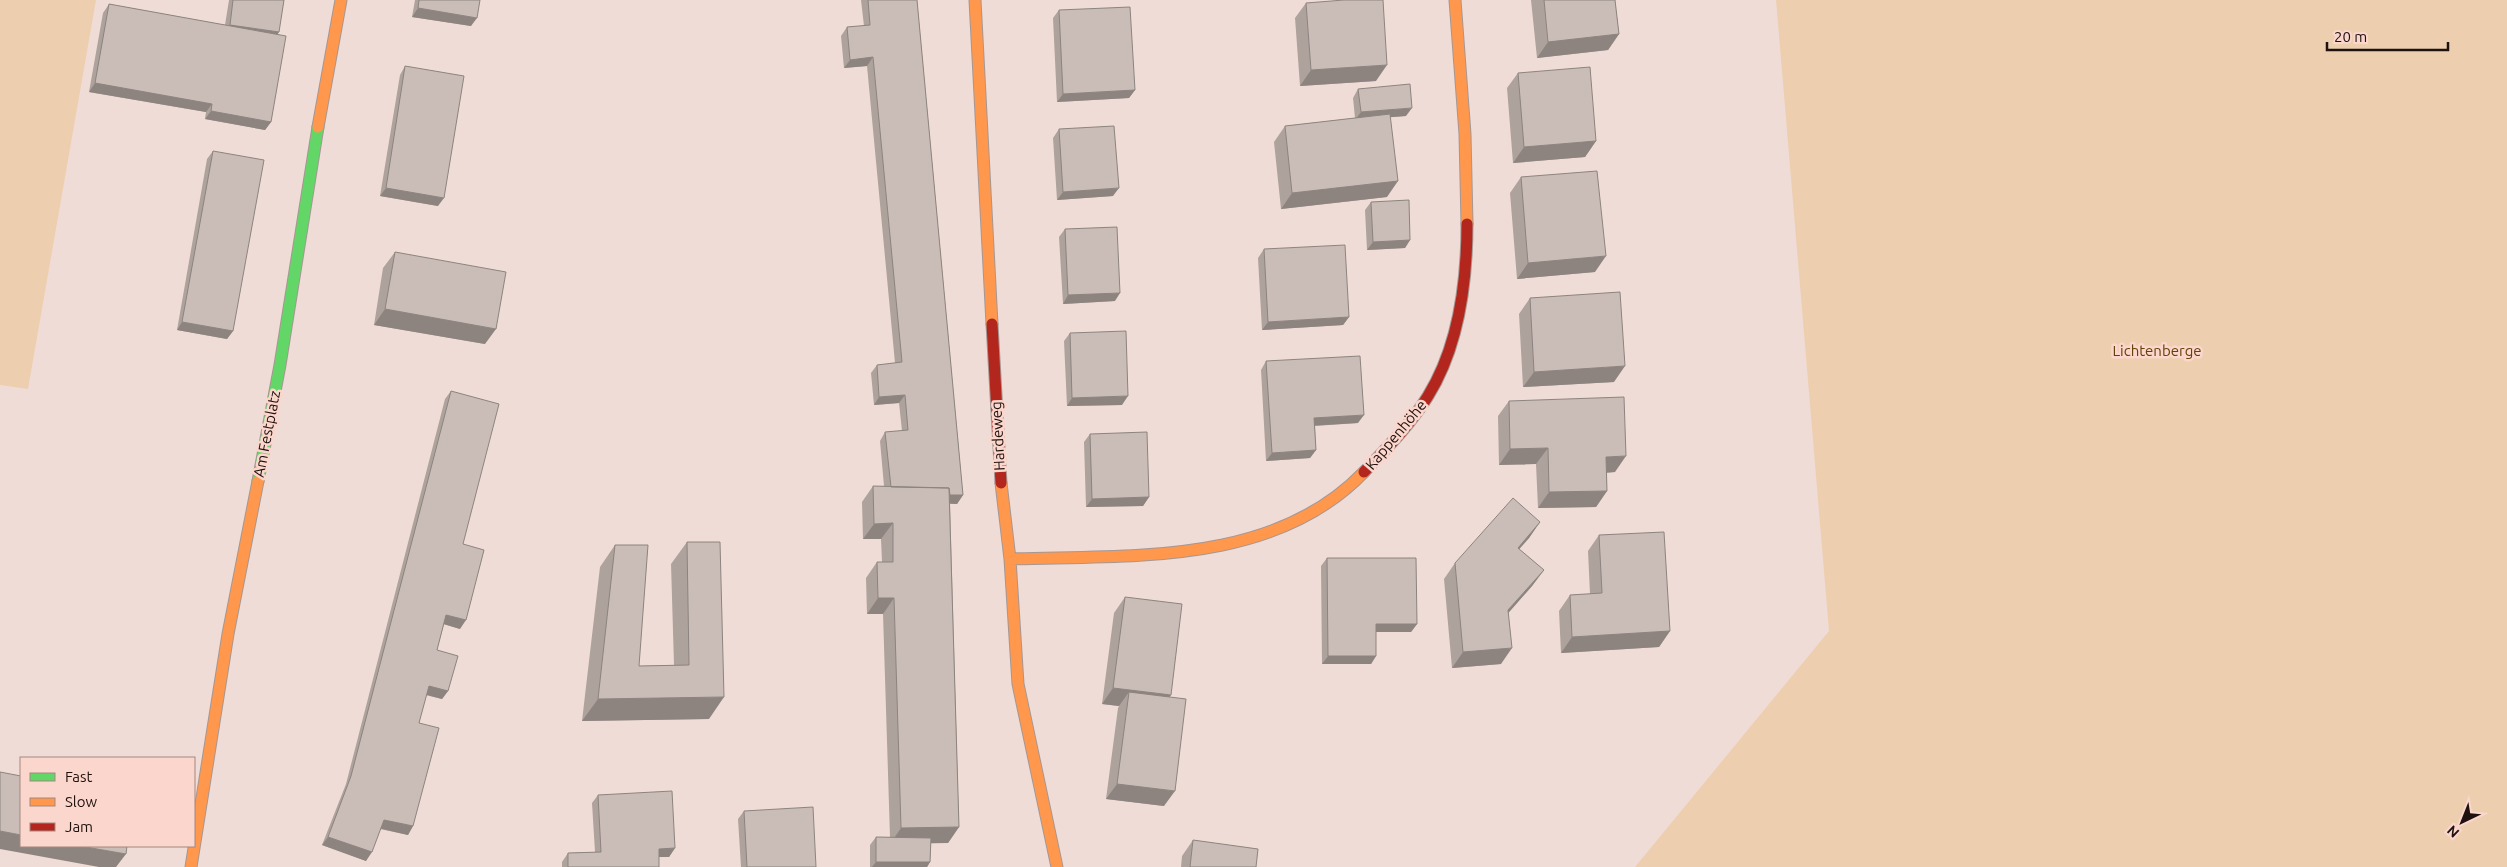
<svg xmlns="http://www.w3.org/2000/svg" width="2507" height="867" font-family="Ubuntu,sans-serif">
	<rect width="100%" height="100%" fill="#f0dcd6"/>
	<path fill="#edcfb0" d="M 0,0 L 96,0 L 28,389 L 0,385 Z
		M 1776,0 L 2507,0 L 2507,867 L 1635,867 L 1829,631 Z"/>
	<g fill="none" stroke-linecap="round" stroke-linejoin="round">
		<g stroke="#a69793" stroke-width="13">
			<path id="fast" d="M 258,481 L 280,365 L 318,127"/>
		</g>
		<g stroke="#a69793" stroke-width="13">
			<path id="slow" d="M 975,0 L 992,324
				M 1455,0 L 1465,134 L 1467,224
				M 318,127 L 341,0
				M 1001,483 L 1010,559 L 1018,684 L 1057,867
				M 1010,559 C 1130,555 1274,566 1364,472
				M 191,867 L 228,634 L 258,481"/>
		</g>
		<g stroke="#a69793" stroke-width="13">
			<path id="jam" d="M 992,324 L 1001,483
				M 1364,472 C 1387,448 1411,424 1428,396 C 1459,346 1467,282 1467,224"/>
		</g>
		<use href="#fast" stroke="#63d668" stroke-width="11"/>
		<use href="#slow" stroke="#ff974d" stroke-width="11"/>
		<use href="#jam" stroke="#b3261e" stroke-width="11"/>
	</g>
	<path fill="#aea29d" d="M 229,0 L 284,0 L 278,34 L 271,122 L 265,130 L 205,119 L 206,112 L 89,92 L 103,13 L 109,4 L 225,25 Z
		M 415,0 L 480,0 L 471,26 L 412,17 Z
		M 861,0 L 917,0 L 963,495 L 957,504 L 950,503 L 959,827 L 948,843 L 931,843 L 930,862 L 927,867 L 870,867 L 870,845 L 876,837 L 890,837 L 883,614 L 867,614 L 866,578 L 877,562 L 882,562 L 881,539 L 863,539 L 862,502 L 873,486 L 884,486 L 880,441 L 885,432 L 902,431 L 899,403 L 874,405 L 871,373 L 877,365 L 895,363 L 867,66 L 844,68 L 841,36 L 847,27 L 864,26 Z
		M 1531,0 L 1615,0 L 1619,34 L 1608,50 L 1537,58 Z
		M 1306,3 L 1376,81 L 1300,86 L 1295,18 Z
		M 1059,10 L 1135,90 L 1129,98 L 1057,102 L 1053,18 Z
		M 405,66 L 438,206 L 380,196 L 400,75 Z
		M 1518,73 L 1596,141 L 1585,157 L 1513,163 L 1507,88 Z
		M 1358,89 L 1406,116 L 1390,117 L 1387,197 L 1281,209 L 1274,142 L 1285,126 L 1355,118 L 1353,98 Z
		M 1059,129 L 1113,196 L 1057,200 L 1053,138 Z
		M 213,151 L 233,331 L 227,339 L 177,330 L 207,159 Z
		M 1521,177 L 1595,272 L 1517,279 L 1510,193 Z
		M 1371,202 L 1410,240 L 1405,248 L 1367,250 L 1365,210 Z
		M 1065,229 L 1115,301 L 1063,304 L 1059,237 Z
		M 1264,249 L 1349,317 L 1343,325 L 1262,330 L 1258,258 Z
		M 395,252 L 485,344 L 374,325 L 383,268 Z
		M 1530,298 L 1614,382 L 1523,387 L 1519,314 Z
		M 1070,333 L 1122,405 L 1067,406 L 1064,341 Z
		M 1266,361 L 1358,423 L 1315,426 L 1316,450 L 1310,458 L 1266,461 L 1261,370 Z
		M 451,391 L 463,544 L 460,629 L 444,624 L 437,650 L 448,691 L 442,699 L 426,695 L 419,723 L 413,826 L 408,835 L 380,829 L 366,861 L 322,845 L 346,784 L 445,399 Z
		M 1509,401 L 1615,472 L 1607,473 L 1607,491 L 1596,507 L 1538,508 L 1536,464 L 1499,465 L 1498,416 Z
		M 1090,434 L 1149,497 L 1143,506 L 1086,507 L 1084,442 Z
		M 1540,522 L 1529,538 L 1519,549 L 1544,570 L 1532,586 L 1508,613 L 1501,664 L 1452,668 L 1444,579 L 1455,563 Z
		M 1599,535 L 1670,631 L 1659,647 L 1561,653 L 1559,611 L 1570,595 L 1590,594 L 1588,551 Z
		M 687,542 L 709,719 L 582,721 L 600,567 L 615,545 L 639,666 L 674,665 L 671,564 Z
		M 1327,558 L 1417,624 L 1411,632 L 1376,632 L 1376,656 L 1371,664 L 1322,664 L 1321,566 Z
		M 1125,597 L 1169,697 L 1164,806 L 1106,799 L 1118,708 L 1119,706 L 1102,704 L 1114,613 Z
		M 598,795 L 675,848 L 669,857 L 659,857 L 659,867 L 562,867 L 562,862 L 568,853 L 595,852 L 592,803 Z
		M 744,811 L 816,867 L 741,867 L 738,819 Z
		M 1193,840 L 1256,867 L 1181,867 L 1182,856 Z"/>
	<path fill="#8d847f" d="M 418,8 L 477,18 L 471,26 L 412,17 Z
		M 230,25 L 279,32 L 273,40 L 224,33 Z
		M 1619,34 L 1608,50 L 1537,58 L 1548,42 Z
		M 873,57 L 867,66 L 844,68 L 850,60 Z
		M 1387,65 L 1376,81 L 1300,86 L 1311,70 Z
		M 95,83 L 212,104 L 206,112 L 89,92 Z
		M 1135,90 L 1129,98 L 1057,102 L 1063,94 Z
		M 1412,108 L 1406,116 L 1355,120 L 1361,112 Z
		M 211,111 L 271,122 L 265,130 L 205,119 Z
		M 1596,141 L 1585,157 L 1513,163 L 1524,147 Z
		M 1398,181 L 1387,197 L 1281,209 L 1292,193 Z
		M 386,188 L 444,198 L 438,206 L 380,196 Z
		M 1119,188 L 1113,196 L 1057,200 L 1063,192 Z
		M 1410,240 L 1405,248 L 1367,250 L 1373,242 Z
		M 1606,256 L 1595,272 L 1517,279 L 1528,263 Z
		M 1120,293 L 1115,301 L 1063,304 L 1068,295 Z
		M 385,309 L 496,329 L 485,344 L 374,325 Z
		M 1349,317 L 1343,325 L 1262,330 L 1268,322 Z
		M 182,322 L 233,331 L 227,339 L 177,330 Z
		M 1625,366 L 1614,382 L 1523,387 L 1534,372 Z
		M 905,395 L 899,403 L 874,405 L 879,397 Z
		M 1128,396 L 1122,405 L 1067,406 L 1072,398 Z
		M 1364,415 L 1358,423 L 1308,426 L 1314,418 Z
		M 1548,448 L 1536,464 L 1499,465 L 1510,449 Z
		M 1316,450 L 1310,458 L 1266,461 L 1272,453 Z
		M 1626,456 L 1615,472 L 1595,473 L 1606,457 Z
		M 1607,491 L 1596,507 L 1538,508 L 1549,492 Z
		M 892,494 L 963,495 L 957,504 L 886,502 Z
		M 1149,497 L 1143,506 L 1086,507 L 1092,499 Z
		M 1540,522 L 1529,538 L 1506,564 L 1518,548 Z
		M 893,523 L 881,539 L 863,539 L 874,524 Z
		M 1544,570 L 1532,586 L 1497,626 L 1508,610 Z
		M 878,598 L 894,598 L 883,614 L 867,614 Z
		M 446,615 L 466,620 L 460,629 L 440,623 Z
		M 1376,624 L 1417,624 L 1411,632 L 1371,632 Z
		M 1670,631 L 1659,647 L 1561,653 L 1572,637 Z
		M 1512,648 L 1501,664 L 1452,668 L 1463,652 Z
		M 1328,656 L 1376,656 L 1371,664 L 1322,664 Z
		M 429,686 L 448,691 L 442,699 L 423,694 Z
		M 1113,688 L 1171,695 L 1160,711 L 1129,692 L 1119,706 L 1102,704 Z
		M 724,697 L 709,719 L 582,721 L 598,699 Z
		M 1117,784 L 1175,791 L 1164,806 L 1106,799 Z
		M 384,820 L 413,826 L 408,835 L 378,828 Z
		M 959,827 L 948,843 L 890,844 L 901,828 Z
		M 0,831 L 21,835 L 21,846 L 80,846 L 126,854 L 116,867 L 99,867 L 0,849 Z
		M 328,837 L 372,852 L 366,861 L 322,845 Z
		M 675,848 L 669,857 L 653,857 L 659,849 Z
		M 876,862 L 930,862 L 927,867 L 872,867 Z"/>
	<path fill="#cabcb6" stroke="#8d847f" d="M 233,0 L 284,0 L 279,32 L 230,25 Z
		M 419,0 L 480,0 L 477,18 L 418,8 Z
		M 868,0 L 917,0 L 963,495 L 950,495 L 949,488 L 891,487 L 885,432 L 908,430 L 905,395 L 879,397 L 877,365 L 902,362 L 873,57 L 850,60 L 847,27 L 870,25 Z
		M 1344,0 L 1383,0 L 1387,65 L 1311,70 L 1306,3 Z
		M 1544,0 L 1615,0 L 1619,34 L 1548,42 Z
		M 109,4 L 286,36 L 271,122 L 211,111 L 212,104 L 95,83 Z
		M 1130,7 L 1135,90 L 1063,94 L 1059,10 Z
		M 405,66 L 464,76 L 444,198 L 386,188 Z
		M 1590,67 L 1596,141 L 1524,147 L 1518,73 Z
		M 1410,84 L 1412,108 L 1361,112 L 1358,89 Z
		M 1390,114 L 1398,181 L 1292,193 L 1285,126 Z
		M 1114,126 L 1119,188 L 1063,192 L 1059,129 Z
		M 213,151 L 264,160 L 233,331 L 182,322 Z
		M 1597,171 L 1606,256 L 1528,263 L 1521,177 Z
		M 1409,200 L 1410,240 L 1373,242 L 1371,202 Z
		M 1117,227 L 1120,293 L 1068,295 L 1065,229 Z
		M 1345,245 L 1349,317 L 1268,322 L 1264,249 Z
		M 395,252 L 506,272 L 496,329 L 385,309 Z
		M 1620,292 L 1625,366 L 1534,372 L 1530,298 Z
		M 1126,331 L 1128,396 L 1072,398 L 1070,333 Z
		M 1360,356 L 1364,415 L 1314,418 L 1316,450 L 1272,453 L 1266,361 Z
		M 451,391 L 499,404 L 463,544 L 484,550 L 466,620 L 446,615 L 437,650 L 458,656 L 448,691 L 429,686 L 419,723 L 439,728 L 413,826 L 384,820 L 372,852 L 328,837 L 351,776 Z
		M 1624,397 L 1626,456 L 1606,457 L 1607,491 L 1549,492 L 1548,448 L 1510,449 L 1509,401 Z
		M 1147,432 L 1149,497 L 1092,499 L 1090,434 Z
		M 873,486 L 949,488 L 959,827 L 901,828 L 894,598 L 878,598 L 877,562 L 893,562 L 893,523 L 874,524 Z
		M 1513,498 L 1540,522 L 1518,548 L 1544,570 L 1508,610 L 1512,648 L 1463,652 L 1455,563 Z
		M 1664,532 L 1670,631 L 1572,637 L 1570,595 L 1602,593 L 1599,535 Z
		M 687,542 L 720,542 L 724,697 L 598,699 L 615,545 L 648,545 L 639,666 L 689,665 Z
		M 1327,558 L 1416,558 L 1417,624 L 1376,624 L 1376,656 L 1328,656 Z
		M 1125,597 L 1182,604 L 1171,695 L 1113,688 Z
		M 1129,692 L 1186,699 L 1175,791 L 1117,784 Z
		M 0,772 L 21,776 L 21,835 L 0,831 Z
		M 672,791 L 675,848 L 659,849 L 659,867 L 568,867 L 568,853 L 601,852 L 598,795 Z
		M 813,807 L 816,867 L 747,867 L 744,811 Z
		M 876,837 L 931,838 L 930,862 L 876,862 Z
		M 1193,840 L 1258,849 L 1256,867 L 1190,867 Z
		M 80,846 L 127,846 L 126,854 Z"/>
	<g text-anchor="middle" stroke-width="5" stroke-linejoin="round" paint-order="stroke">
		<g font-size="15" fill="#634107" stroke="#fbd6cc">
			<text x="2157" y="356">Lichtenberge</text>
		</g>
		<g font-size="15" fill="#1e110e" stroke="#fbd6cc">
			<text transform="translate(267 434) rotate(-79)" y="5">Am Festplatz</text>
			<text transform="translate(1396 435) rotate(-50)" y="5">Kappenhöhe</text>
			<text transform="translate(998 436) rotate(-93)" y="5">Hardeweg</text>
		</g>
	</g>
	<rect x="20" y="757" width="175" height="90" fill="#fbd6cc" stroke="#a38780"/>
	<rect x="30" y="773" width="25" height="8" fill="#63d668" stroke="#a38780"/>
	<text x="65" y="782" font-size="15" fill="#1e110e">Fast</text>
	<rect x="30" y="798" width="25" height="8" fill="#ff974d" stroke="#a38780"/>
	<text x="65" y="807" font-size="15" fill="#1e110e">Slow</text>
	<rect x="30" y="823" width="25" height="8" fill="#b3261e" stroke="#a38780"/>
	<text x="65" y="832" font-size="15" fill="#1e110e">Jam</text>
	<g transform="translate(2462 822) rotate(223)" stroke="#fbd6cc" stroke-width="4" paint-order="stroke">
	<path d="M0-4L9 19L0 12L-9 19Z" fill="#1e110e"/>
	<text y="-8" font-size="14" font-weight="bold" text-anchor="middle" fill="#1e110e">N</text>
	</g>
	<path d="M2327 42v8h121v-8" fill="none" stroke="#1e110e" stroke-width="2.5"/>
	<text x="2334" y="42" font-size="15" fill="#1e110e" stroke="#fbd6cc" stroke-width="4" paint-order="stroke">20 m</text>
</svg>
